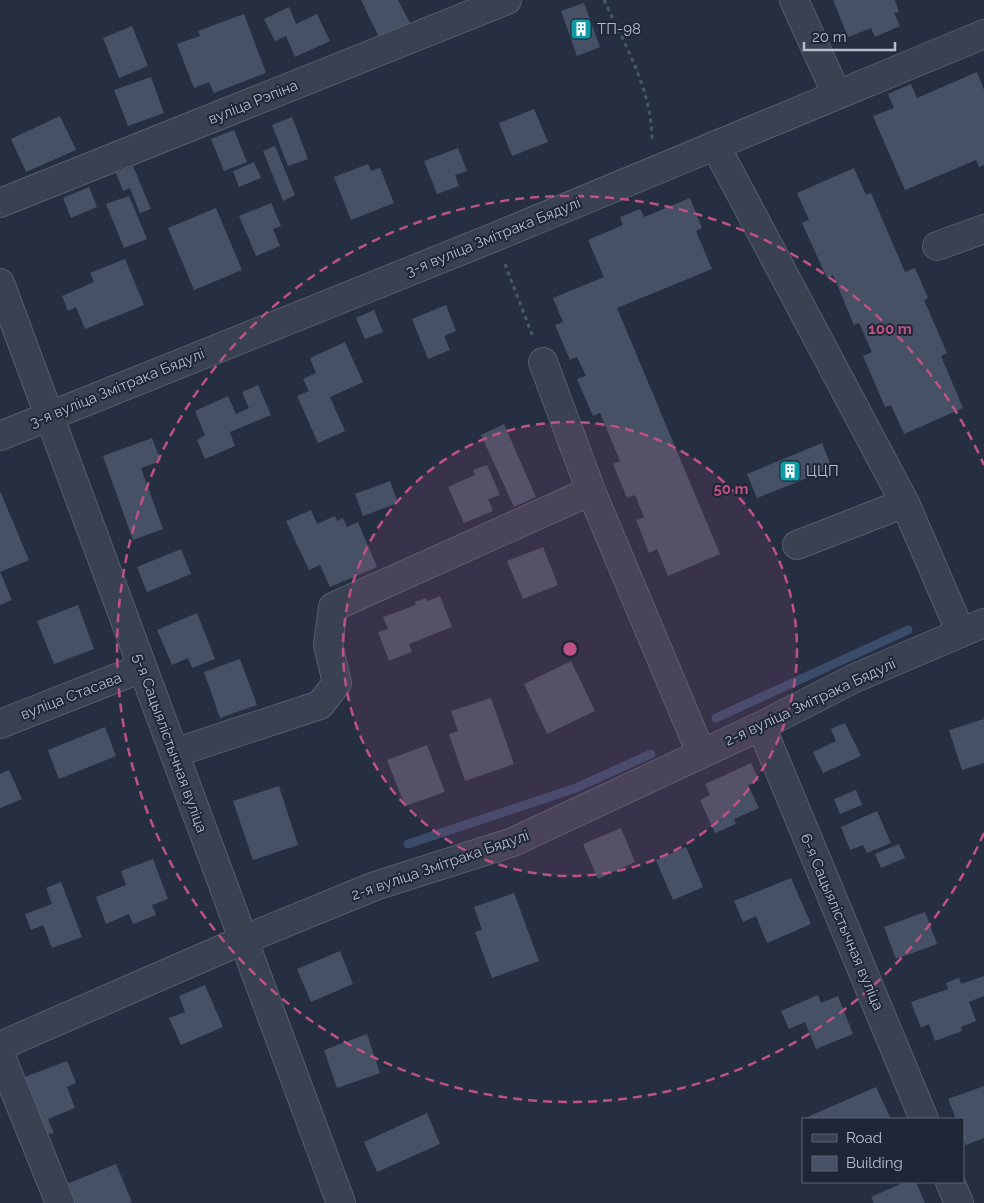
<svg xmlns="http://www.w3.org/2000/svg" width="984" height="1203" font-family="Raleway,sans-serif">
	<rect width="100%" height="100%" fill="#262f42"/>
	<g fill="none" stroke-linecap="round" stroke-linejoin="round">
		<path stroke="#3b4b6a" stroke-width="9" d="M 716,718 L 908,630
			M 408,844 L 576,788 L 651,754"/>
	</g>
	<path fill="#475166" d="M 361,0 L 398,0 L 411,25 L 380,39 Z
		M 833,0 L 895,0 L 899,12 L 894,13 L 900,26 L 875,37 L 871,28 L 848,37 Z
		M 584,3 L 600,47 L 577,56 L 561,11 Z
		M 289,7 L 296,24 L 317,14 L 330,41 L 295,57 L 286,36 L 275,41 L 264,19 Z
		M 244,14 L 266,73 L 214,93 L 209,82 L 194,88 L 177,44 L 200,36 L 198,31 Z
		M 132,26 L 148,66 L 119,78 L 103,38 Z
		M 977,72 L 984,90 L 984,165 L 979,167 L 976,160 L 905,190 L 873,116 L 894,108 L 888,94 L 911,84 L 917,98 Z
		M 151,77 L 164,113 L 128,126 L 114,90 Z
		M 534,109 L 548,142 L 512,156 L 499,123 Z
		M 60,116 L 76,150 L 26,172 L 11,139 Z
		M 292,117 L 308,159 L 288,166 L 272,125 Z
		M 234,130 L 247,162 L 224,171 L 211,139 Z
		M 275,146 L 295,195 L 283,201 L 263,151 Z
		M 458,148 L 467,171 L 455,175 L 459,186 L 437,194 L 424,161 Z
		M 254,162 L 261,178 L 239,187 L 233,171 Z
		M 368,164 L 371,171 L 380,168 L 394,203 L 351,220 L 334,177 Z
		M 133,166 L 151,209 L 140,213 L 130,188 L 123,191 L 116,173 Z
		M 854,168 L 866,195 L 871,193 L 905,272 L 915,268 L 928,298 L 924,300 L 947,353 L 941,356 L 963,408 L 904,434 L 891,405 L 885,407 L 863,356 L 872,352 L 859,323 L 854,325 L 833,275 L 827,278 L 802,223 L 809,220 L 797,193 Z
		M 89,187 L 97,207 L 71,218 L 63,198 Z
		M 129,196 L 147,239 L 124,248 L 106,204 Z
		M 690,198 L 702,228 L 696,231 L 712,269 L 617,308 L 720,554 L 668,576 L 657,549 L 649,553 L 636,520 L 644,517 L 635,495 L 627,498 L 613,464 L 620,461 L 600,413 L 593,416 L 577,379 L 586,376 L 577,357 L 570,360 L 555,325 L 563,322 L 553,298 L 604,277 L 588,240 L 623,225 L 620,217 L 640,209 L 644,217 Z
		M 271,203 L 281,226 L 273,229 L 280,246 L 256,256 L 239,216 Z
		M 216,208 L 242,270 L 194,290 L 168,228 Z
		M 125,259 L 144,305 L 85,329 L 76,307 L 68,311 L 62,296 L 94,282 L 90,273 Z
		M 446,305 L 456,331 L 444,336 L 450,350 L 428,359 L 412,319 Z
		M 374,310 L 383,332 L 365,339 L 356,318 Z
		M 345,342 L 363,382 L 330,397 L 345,431 L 318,443 L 297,396 L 309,391 L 303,379 L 316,373 L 310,358 Z
		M 258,385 L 271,415 L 230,432 L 235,446 L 205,459 L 197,440 L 205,435 L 195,411 L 228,396 L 236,414 L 249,408 L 242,392 Z
		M 504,424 L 536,497 L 514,507 L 481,435 Z
		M 152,438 L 161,461 L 141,468 L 163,529 L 133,540 L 103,456 Z
		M 822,443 L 832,468 L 757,498 L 747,474 Z
		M 487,465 L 500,495 L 488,499 L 493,511 L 464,523 L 448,487 L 475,475 L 473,470 Z
		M 390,481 L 398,503 L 363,516 L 355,494 Z
		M 0,491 L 29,560 L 0,572 L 12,600 L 0,605 Z
		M 311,510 L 317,524 L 335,516 L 337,521 L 343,518 L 347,527 L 358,522 L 377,567 L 330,587 L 320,565 L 309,570 L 286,521 Z
		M 543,547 L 558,585 L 523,599 L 507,561 Z
		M 181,549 L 191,574 L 147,592 L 137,567 Z
		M 440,596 L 452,627 L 409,644 L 412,652 L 389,661 L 378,632 L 388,629 L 383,617 L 416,605 L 415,602 L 426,598 L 428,601 Z
		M 78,605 L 94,649 L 54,664 L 37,621 Z
		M 197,613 L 215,659 L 192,668 L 188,658 L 172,665 L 157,630 Z
		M 240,659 L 257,705 L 220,718 L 204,672 Z
		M 571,661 L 595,711 L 547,734 L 524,684 Z
		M 491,698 L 514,764 L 465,781 L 449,734 L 458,731 L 451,711 Z
		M 984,719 L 984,763 L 962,770 L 949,730 Z
		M 845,723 L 861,756 L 823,773 L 813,752 L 836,741 L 831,729 Z
		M 105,727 L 116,756 L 59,779 L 48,750 Z
		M 427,745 L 445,792 L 405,806 L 387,760 Z
		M 751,763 L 759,780 L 748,785 L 759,808 L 734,819 L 736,824 L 715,833 L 700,800 L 710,795 L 705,784 Z
		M 9,770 L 22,799 L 0,808 L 0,774 Z
		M 279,786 L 298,845 L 253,860 L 233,801 Z
		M 856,790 L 862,805 L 840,814 L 834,799 Z
		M 877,811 L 891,843 L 867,853 L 863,845 L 850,850 L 841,827 Z
		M 621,828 L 635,862 L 598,879 L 583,844 Z
		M 899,844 L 905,858 L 881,868 L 875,854 Z
		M 686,847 L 703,887 L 673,900 L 656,860 Z
		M 153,859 L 168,899 L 152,905 L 156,915 L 133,924 L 129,914 L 106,924 L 96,897 L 126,885 L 121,871 Z
		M 791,878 L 811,924 L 767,943 L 756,916 L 743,922 L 734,901 Z
		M 61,882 L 82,937 L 52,948 L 43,925 L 31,930 L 25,914 L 52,904 L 46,888 Z
		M 514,893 L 539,961 L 492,978 L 475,932 L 482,930 L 474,907 Z
		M 925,912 L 937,944 L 896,959 L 884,927 Z
		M 340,951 L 353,984 L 311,1002 L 297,969 Z
		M 984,976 L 984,996 L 969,1002 L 976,1021 L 961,1027 L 962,1031 L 935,1041 L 929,1024 L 921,1028 L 911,1002 L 948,989 L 946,983 L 959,978 L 961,984 Z
		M 205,985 L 223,1027 L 181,1045 L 169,1018 L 185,1012 L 179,996 Z
		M 818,995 L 821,1003 L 838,996 L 853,1034 L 816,1049 L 805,1022 L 789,1029 L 781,1011 Z
		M 367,1034 L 380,1073 L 337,1088 L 324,1050 Z
		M 67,1061 L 76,1083 L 67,1087 L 75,1108 L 48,1119 L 54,1133 L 46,1135 L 22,1078 Z
		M 984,1086 L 984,1138 L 966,1145 L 963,1137 L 963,1119 L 956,1119 L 948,1099 Z
		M 876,1087 L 891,1119 L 803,1119 Z
		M 427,1113 L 440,1144 L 377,1172 L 364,1142 Z
		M 116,1164 L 132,1202 L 129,1203 L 69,1203 L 62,1186 Z
		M 905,1182 L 916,1182 L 925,1203 L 874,1203 L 871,1197 Z"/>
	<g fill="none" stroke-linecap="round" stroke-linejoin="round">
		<g stroke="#555d6c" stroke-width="30">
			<path id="minor" d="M 794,0 L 837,95
				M 715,145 L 905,503 L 961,633
				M 0,203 L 507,0
				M 937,246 L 984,229
				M 0,283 L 341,1203
				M 543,362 L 591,491 L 701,753
				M 0,436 L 495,237 L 984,34
				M 797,545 L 905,503
				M 0,724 L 142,668
				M 761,726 L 924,1119
				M 174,753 L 320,705 L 337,683 L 328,645 L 333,607 L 591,491
				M 0,1046 L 243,940 L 375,886 L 513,842 L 761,726 L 855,678 L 984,623
				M 0,1054 L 60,1203
				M 950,1182 L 959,1203"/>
		</g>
		<path stroke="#465a5f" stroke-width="3" stroke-dasharray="4 4" stroke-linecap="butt" d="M 604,0 C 625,45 652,90 652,140
			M 505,264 L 533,337"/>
		<use href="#minor" stroke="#3a4251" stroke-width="28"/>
	</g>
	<circle cx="570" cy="649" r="227" fill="#be5282" fill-opacity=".12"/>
	<g fill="none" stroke="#be5282" stroke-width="2.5" stroke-dasharray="9 6">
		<circle cx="570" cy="649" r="227"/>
		<path d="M984 833A453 453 0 1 1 984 465"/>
	</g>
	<defs>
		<g id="building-square" transform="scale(1.125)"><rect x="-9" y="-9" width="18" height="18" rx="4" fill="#0f9aa8" stroke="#1f2737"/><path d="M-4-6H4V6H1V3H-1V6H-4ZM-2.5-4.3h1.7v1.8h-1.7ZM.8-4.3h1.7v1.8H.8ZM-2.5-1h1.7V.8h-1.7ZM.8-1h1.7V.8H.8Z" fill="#fff"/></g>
	</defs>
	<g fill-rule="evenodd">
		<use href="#building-square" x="581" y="29"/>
		<use href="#building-square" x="790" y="471"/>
	</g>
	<g text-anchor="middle" stroke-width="4" stroke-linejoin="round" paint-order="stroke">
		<g font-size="15" fill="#b7bdcb" stroke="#1f2737" text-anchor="start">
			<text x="597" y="34">ТП-98</text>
			<text x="806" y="476">ЦЦП</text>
		</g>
		<g font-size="15" fill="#b7bdcb" stroke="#1f2737">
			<text transform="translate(253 102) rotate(-22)" y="5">вуліца Рэпіна</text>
			<text transform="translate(493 237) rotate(-22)" y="5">3-я вуліца Змітрака Бядулі</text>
			<text transform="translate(117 388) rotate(-22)" y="5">3-я вуліца Змітрака Бядулі</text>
			<text transform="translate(71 696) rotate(-21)" y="5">вуліца Стасава</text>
			<text transform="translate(810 702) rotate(-25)" y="5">2-я вуліца Змітрака Бядулі</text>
			<text transform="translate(170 743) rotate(70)" y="5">5-я Сацыялістычная вуліца</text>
			<text transform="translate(440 865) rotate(-19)" y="5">2-я вуліца Змітрака Бядулі</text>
			<text transform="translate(842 922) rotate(67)" y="5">6-я Сацыялістычная вуліца</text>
		</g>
	</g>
	<circle cx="570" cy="649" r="8" fill="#be5282" stroke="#1f2737" stroke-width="2.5"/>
	<g font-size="15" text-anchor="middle" font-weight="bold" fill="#be5282" stroke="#1f2737" stroke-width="4" stroke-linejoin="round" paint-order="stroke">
		<text x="890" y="334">100 m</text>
		<text x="731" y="494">50 m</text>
	</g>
	<rect x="802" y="1118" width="162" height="65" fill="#1f2737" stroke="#5c6372"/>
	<rect x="812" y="1134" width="25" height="8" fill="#3a4251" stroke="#5c6372"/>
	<text x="846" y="1143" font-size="15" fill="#b7bdcb">Road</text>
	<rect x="812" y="1156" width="25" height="15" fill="#475166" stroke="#5c6372"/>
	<text x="846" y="1168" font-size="15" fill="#b7bdcb">Building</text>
	<path d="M804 42v8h91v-8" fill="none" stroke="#b7bdcb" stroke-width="2.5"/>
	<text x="812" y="42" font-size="15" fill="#b7bdcb" stroke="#1f2737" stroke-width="4" paint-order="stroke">20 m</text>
</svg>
